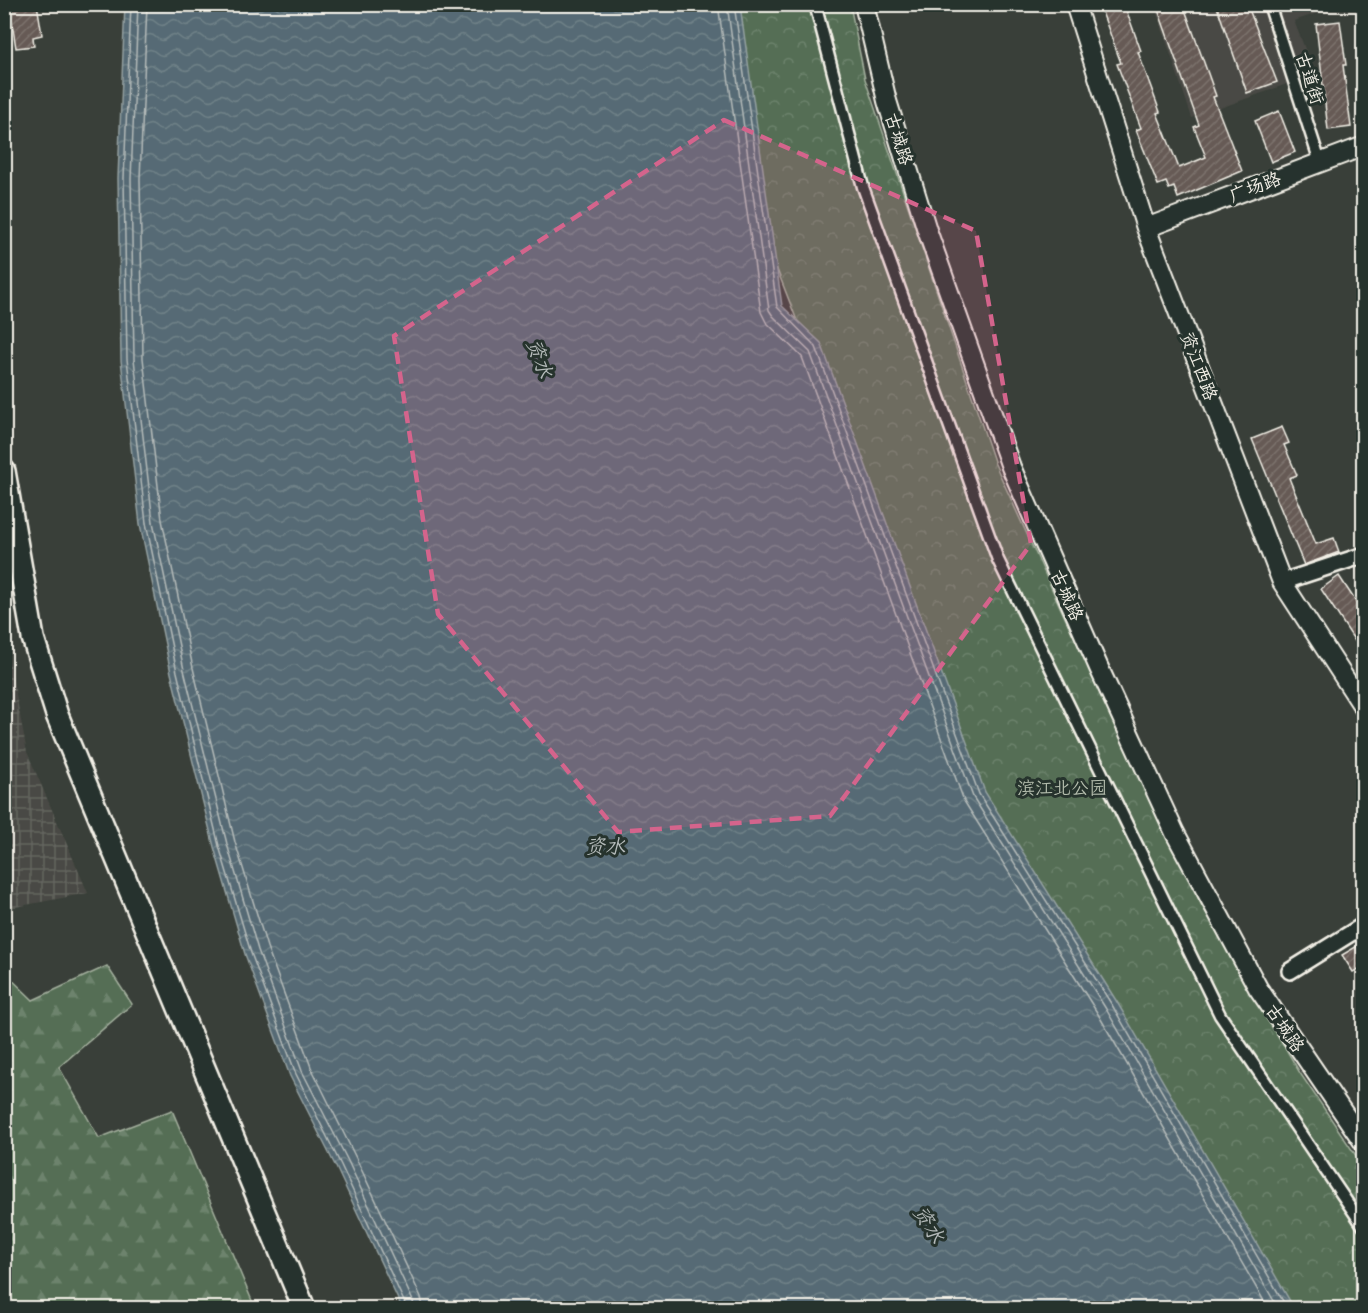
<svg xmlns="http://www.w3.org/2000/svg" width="1368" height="1313" font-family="Delius,'LXGW WenKai TC',sans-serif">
	<defs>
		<pattern id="industrial-grid" width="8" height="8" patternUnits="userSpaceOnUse" patternTransform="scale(1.5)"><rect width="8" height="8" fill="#494a44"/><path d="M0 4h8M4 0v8" fill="none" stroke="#64655f"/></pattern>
		<pattern id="forest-firs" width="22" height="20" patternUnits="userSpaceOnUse" patternTransform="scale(1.5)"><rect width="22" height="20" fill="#546e54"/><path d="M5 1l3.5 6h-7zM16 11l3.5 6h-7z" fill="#6d836d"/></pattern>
		<pattern id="park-crowns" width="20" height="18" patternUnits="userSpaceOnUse" patternTransform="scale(1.5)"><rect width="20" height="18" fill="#546e54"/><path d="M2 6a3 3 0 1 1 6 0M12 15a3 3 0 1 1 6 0" fill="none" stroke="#6d836d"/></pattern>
		<pattern id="water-waves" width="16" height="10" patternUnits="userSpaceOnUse" patternTransform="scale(1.5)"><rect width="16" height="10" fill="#566b74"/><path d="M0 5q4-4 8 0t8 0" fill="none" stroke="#6f8188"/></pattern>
		<pattern id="building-hatch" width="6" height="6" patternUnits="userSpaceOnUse" patternTransform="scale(1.5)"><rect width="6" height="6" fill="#665a55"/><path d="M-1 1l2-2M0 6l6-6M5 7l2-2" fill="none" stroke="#7c726d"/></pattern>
	</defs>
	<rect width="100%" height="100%" fill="#393f39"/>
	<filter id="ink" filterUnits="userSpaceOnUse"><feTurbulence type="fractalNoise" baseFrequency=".0167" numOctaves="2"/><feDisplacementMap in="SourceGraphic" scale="12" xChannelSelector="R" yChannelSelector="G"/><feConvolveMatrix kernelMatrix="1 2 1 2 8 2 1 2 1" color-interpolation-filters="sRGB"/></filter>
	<g filter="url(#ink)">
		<path fill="#494a44" d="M 1154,5 L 1363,4 L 1364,5 L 1332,8 L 1294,21 L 1315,74 L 1192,118 Z"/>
		<path fill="url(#industrial-grid)" d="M 5,638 L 27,752 L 88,893 L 5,909 Z"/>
		<path fill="url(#forest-firs)" stroke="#a4b09e" stroke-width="1.5" d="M 107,966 L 132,1004 L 59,1067 L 99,1138 L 172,1110 L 255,1308 L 5,1308 L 5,973 L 33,1000 Z"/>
		<path fill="url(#park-crowns)" stroke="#a4b09e" stroke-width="1.5" d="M 725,5 L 850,5 L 865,79 L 995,464 L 1066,620 L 1202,906 L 1300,1073 L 1363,1166 L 1363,1308 L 1279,1308 L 994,825 L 744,185 Z"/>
		<path fill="url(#water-waves)" stroke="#95a1a2" stroke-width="1.5" d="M 125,4 L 740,5 L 782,306 L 821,343 L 985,792 L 1117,1002 L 1294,1308 L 402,1308 L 336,1167 L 290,1076 L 245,954 L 214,847 L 171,673 L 140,524 L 121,360 L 118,178 Z"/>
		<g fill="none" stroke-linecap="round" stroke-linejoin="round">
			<path stroke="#b5bbba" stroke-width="1.5" d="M 131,4 L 124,178 L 127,359 L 146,523 L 177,672 L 219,846 L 251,953 L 296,1074 L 341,1165 L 407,1308
				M 138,4 L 131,179 L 134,359 L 153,522 L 184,670 L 227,844 L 258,950 L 302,1071 L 348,1161 L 413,1301 L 414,1308
				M 147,4 L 140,179 L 143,358 L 162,520 L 193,668 L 235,842 L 267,947 L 311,1067 L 356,1158 L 421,1297 L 423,1308
				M 718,4 L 761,312 L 766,322 L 802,357 L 964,801 L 1098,1014 L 1268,1308
				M 727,4 L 769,310 L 773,316 L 810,352 L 973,797 L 1106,1009 L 1278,1308
				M 734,4 L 777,307 L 816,347 L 979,794 L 1112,1005 L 1287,1308"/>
		</g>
		<path fill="url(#building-hatch)" stroke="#f4f1e8" stroke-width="1.5" d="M 9,4 L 37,4 L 42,35 L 33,37 L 34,46 L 16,48 Z
			M 1099,4 L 1124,4 L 1141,51 L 1138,52 L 1160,112 L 1157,113 L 1179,168 L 1206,157 L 1194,127 L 1199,125 L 1156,4 L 1183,4 L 1216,96 L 1213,97 L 1242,171 L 1178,198 L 1174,187 L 1169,189 L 1166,182 L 1158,185 L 1136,130 L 1141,128 L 1117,64 L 1121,63 Z
			M 1216,4 L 1247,4 L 1277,82 L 1247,93 Z
			M 1340,21 L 1346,65 L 1343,65 L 1351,127 L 1328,130 L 1316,24 Z
			M 1279,111 L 1295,152 L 1271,162 L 1255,121 Z
			M 1282,427 L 1289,443 L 1284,445 L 1297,475 L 1289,478 L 1316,544 L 1334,538 L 1339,552 L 1304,565 L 1252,439 Z
			M 1339,576 L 1364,614 L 1364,655 L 1321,589 Z
			M 1364,942 L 1364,966 L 1353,972 L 1342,955 Z"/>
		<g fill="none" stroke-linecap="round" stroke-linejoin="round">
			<g stroke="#f4f1e8" stroke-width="15">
				<path id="pedestrian" d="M 815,4 L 863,187 L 998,560 L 1220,1015 L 1364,1227
					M 1269,4 L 1320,162"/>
			</g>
			<g stroke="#f4f1e8" stroke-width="20">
				<path id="minor" d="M 1282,582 L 1364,555
					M 1290,971 L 1364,925"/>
			</g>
			<g stroke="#f4f1e8" stroke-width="22">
				<path id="tertiary" d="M 864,4 L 887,101 L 927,230 L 1011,467 L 1099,668 L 1175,833 L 1258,988 L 1364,1143
					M 1075,4 L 1146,228 L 1282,582 L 1364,708
					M 1146,228 L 1364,146"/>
			</g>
			<g stroke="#f4f1e8" stroke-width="26">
				<path id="secondary" d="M 4,471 L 33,638 L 57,715 L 304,1308"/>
			</g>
			<use href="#pedestrian" stroke="#26332d" stroke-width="10"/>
			<use href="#minor" stroke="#26332d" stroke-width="15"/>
			<use href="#tertiary" stroke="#26332d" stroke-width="18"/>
			<use href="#secondary" stroke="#26332d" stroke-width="21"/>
		</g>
	</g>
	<path fill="#d4648c" fill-opacity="0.2" stroke="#d4648c" stroke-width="4.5" stroke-dasharray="12 8" stroke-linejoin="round" d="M 724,120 L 976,231 L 1031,544 L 830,816 L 618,832 L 438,614 L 394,336 Z"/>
	<g text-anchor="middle" stroke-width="6" stroke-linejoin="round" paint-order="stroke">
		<g font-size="18" fill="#f4f1e8" stroke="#26332d">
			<text transform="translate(1310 78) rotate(72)" y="6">古道街</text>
			<text transform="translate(899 139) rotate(73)" y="6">古城路</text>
			<text transform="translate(1255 187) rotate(-21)" y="6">广场路</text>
			<text transform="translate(1199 366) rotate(69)" y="6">资江西路</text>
			<text transform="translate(1067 595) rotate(66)" y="6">古城路</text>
			<text transform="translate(1285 1028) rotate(56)" y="6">古城路</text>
		</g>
		<g font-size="18" fill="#b4bdad" stroke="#26332d">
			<text x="1062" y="794">滨江北公园</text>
		</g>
		<g font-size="20" font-style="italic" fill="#b5bbba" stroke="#26332d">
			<text transform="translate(540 358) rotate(70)" y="7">资水</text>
			<text x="605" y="853">资水</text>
			<text transform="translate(929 1224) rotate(58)" y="7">资水</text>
		</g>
	</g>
	<rect width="1368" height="1313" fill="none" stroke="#26332d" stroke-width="24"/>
	<rect x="12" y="12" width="1344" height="1289" fill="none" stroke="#f4f1e8" stroke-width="2" filter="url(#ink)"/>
</svg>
